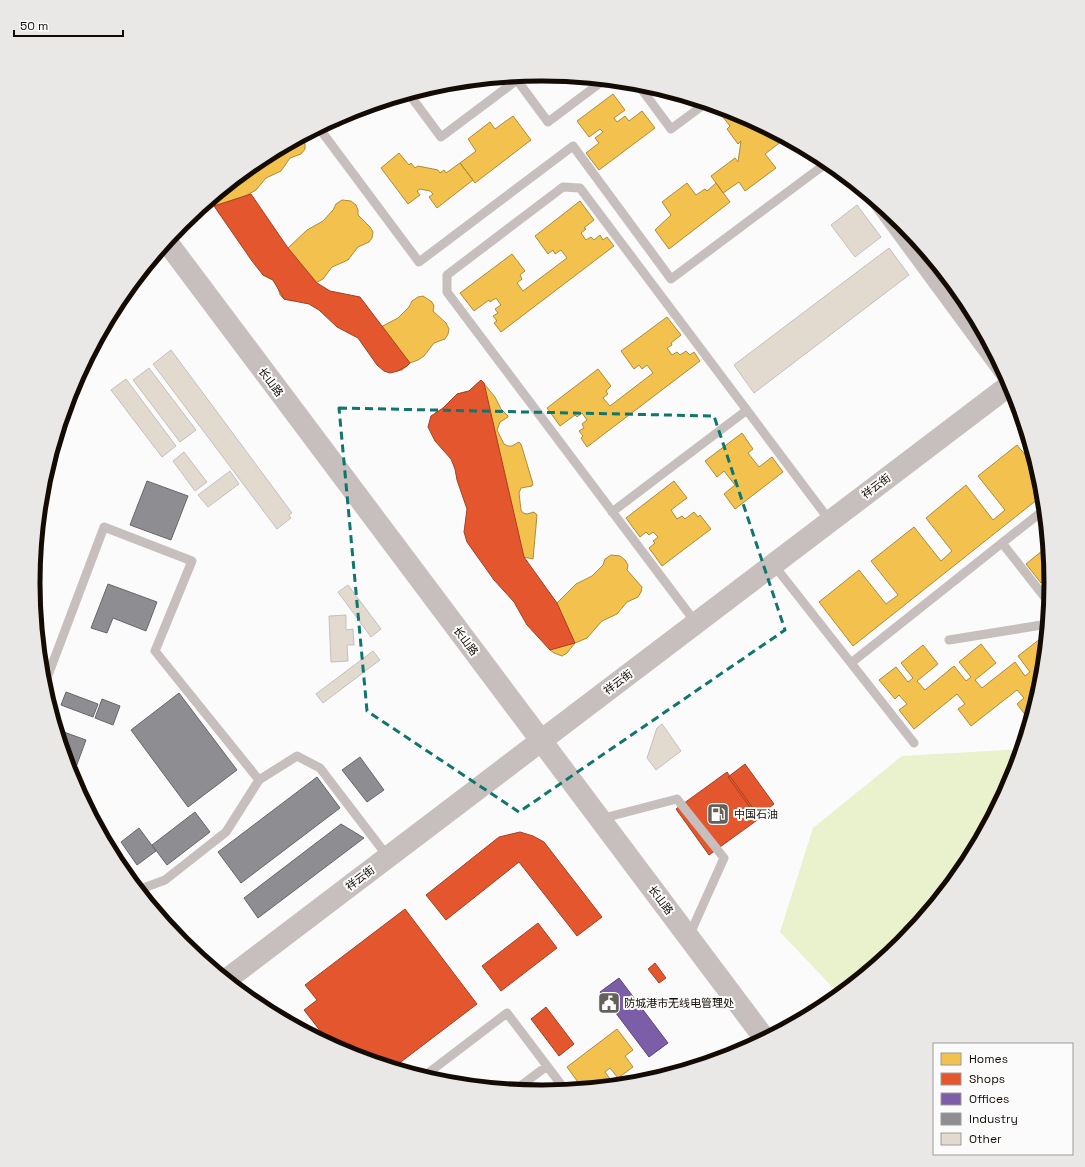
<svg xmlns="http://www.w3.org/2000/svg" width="1085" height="1167" font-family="'Space Grotesk','Noto Sans SC',sans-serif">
	<rect width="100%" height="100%" fill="#fbfbfb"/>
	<path fill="#e9f1cd" d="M 1022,749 L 1013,779 L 966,867 L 903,944 L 840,995 L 780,932 L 813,828 L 902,756 Z"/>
	<path fill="#f2c14e" stroke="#af8b38" d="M 550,75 L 560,76 L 554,80 Z
		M 613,94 L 625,110 L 614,118 L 617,122 L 625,116 L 629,121 L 642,111 L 655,128 L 599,170 L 586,153 L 599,143 L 595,138 L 603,132 L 600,129 L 589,137 L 577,121 Z
		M 362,108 L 338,127 L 333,120 L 348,113 Z
		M 730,111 L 777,134 L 782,141 L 765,154 L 776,168 L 745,191 L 739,182 L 723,193 L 711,176 L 735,158 L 738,162 L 741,141 L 738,144 L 727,129 L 730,126 L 722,116 Z
		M 513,116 L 531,140 L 475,183 L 460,163 L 476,151 L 468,139 L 490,122 L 495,129 Z
		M 301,138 L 305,144 L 305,149 L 301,154 L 290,158 L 281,171 L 266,178 L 256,190 L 240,199 L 232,209 L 222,211 L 214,206 L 212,199 L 260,160 Z
		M 399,153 L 409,165 L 411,163 L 415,168 L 418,166 L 438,170 L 440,173 L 444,170 L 446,173 L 460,163 L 473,180 L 437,208 L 429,197 L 433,194 L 430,191 L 420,189 L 417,191 L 420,195 L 408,204 L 381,168 Z
		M 687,183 L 696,195 L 705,189 L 707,191 L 716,183 L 730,202 L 669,249 L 655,230 L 671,215 L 662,202 Z
		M 342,200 L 351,201 L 356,205 L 358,210 L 358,215 L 370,227 L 373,232 L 372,238 L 369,242 L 358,247 L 348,260 L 332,267 L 323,279 L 306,288 L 298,299 L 293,301 L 284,299 L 280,295 L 278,287 L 273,280 L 263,275 L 260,265 L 263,260 L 288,248 L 307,230 L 323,221 L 333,210 L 336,204 Z
		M 580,201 L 594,220 L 584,228 L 586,229 L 581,233 L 586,240 L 591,237 L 594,240 L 600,235 L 603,240 L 607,237 L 614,246 L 501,332 L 494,323 L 497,321 L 493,316 L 498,313 L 495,309 L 501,305 L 496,298 L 490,302 L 489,300 L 474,311 L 460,293 L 512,254 L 525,271 L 520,275 L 522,279 L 517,283 L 523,291 L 567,258 L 561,250 L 555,254 L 553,250 L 548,254 L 535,236 Z
		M 423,296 L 432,302 L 434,306 L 433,311 L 446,323 L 449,329 L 448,334 L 445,339 L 434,343 L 424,356 L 418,360 L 410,363 L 402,370 L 394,371 L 387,363 L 385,357 L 370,344 L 367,340 L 367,337 L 377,329 L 398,318 L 409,307 L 412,301 L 418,297 Z
		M 667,317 L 681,335 L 671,343 L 672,345 L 667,348 L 672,355 L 677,352 L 680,355 L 686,351 L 690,355 L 694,352 L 700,361 L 587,447 L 581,438 L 583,436 L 579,431 L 584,428 L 582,424 L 587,420 L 582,413 L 577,417 L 575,415 L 560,426 L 547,408 L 598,369 L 611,386 L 606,391 L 608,394 L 603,398 L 610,406 L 653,373 L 647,365 L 642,369 L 639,365 L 634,369 L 621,351 Z
		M 481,380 L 495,397 L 501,409 L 508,416 L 508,417 L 500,422 L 497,430 L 504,444 L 508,446 L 512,446 L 519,442 L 521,444 L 533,484 L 532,486 L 521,488 L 519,493 L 521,510 L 523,513 L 527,514 L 534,512 L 537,515 L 533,559 L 524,557 L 520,558 L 517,568 L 514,569 L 497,568 L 497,562 L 492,555 L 479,556 L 474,552 L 476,514 L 479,512 L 496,513 L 499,503 L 498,498 L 495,495 L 482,500 L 476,499 L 468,479 L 464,463 L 466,459 L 474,459 L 483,454 L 483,444 L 480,441 L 474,440 L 467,447 L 460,450 L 434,417 L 436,412 L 450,408 L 457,394 L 469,391 Z
		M 742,433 L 753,449 L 748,453 L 759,467 L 772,457 L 783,472 L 735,509 L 724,494 L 735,485 L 724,471 L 717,477 L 705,461 Z
		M 1017,445 L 1039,472 L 1043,495 L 853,646 L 819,602 L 859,570 L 886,604 L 898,595 L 871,561 L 914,527 L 941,561 L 952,551 L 926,518 L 966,485 L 993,520 L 1005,510 L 978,476 Z
		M 674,481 L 687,498 L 671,510 L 677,519 L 682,516 L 685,519 L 694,512 L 698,517 L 700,515 L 711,529 L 662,566 L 649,548 L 655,543 L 653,541 L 658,537 L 653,532 L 649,535 L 646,532 L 640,537 L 626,518 Z
		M 1048,546 L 1051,575 L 1041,583 L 1026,564 Z
		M 611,555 L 620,556 L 625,560 L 628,565 L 627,570 L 642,587 L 641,592 L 638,597 L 627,602 L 617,614 L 602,621 L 587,638 L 575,643 L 567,653 L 562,656 L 554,653 L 550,650 L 548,642 L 543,635 L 533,630 L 530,624 L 530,620 L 533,615 L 557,603 L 576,584 L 592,576 L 603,565 L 605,559 Z
		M 1040,639 L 1046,646 L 1044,667 L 1035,674 L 1042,683 L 1030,721 L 1017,704 L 1024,698 L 1017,690 L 971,726 L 958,709 L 965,704 L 957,694 L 914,729 L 899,710 L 907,704 L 899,695 L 895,699 L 879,680 L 896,667 L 908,682 L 913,678 L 901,663 L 923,645 L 938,664 L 917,681 L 925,690 L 954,666 L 966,681 L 971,677 L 959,662 L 981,644 L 996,663 L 975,680 L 982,688 L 1015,662 L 1025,676 L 1030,672 L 1018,656 Z
		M 617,1029 L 633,1050 L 625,1056 L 633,1067 L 618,1078 L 610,1068 L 605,1072 L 613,1083 L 608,1087 L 591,1088 L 589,1085 L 583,1089 L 567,1067 Z
		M 683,1063 L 688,1069 L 666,1076 Z"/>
	<path fill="#e4572e" stroke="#a64021" d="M 251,194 L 288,248 L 317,283 L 330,291 L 360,297 L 410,363 L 407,366 L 398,371 L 390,373 L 384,371 L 377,365 L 358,338 L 337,327 L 319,310 L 309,304 L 284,299 L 273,280 L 263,275 L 252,261 L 214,206 Z
		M 481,380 L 484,383 L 524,557 L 557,603 L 575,643 L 550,650 L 527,625 L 514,602 L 494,580 L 467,542 L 464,532 L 467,509 L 457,480 L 455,469 L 451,459 L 435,441 L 428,427 L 431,416 L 443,408 L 457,394 L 469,391 Z
		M 745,764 L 774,804 L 757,817 L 728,777 Z
		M 727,772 L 760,818 L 709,855 L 676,809 Z
		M 520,832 L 533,836 L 544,842 L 602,917 L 577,936 L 519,862 L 446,920 L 426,895 L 499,837 Z
		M 405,909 L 477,1004 L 393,1068 L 347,1054 L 332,1046 L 304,1010 L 317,1000 L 305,985 Z
		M 538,923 L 557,948 L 501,991 L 482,966 Z
		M 655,963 L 666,978 L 659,983 L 648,969 Z
		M 546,1007 L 574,1044 L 559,1056 L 531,1019 Z"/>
	<path fill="#7b5ea7" stroke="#5c4576" d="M 619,978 L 668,1043 L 649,1057 L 600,992 Z"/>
	<path fill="#8d8d92" stroke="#696667" d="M 147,481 L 188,496 L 171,540 L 130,525 Z
		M 108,584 L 157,602 L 146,631 L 113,618 L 107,633 L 91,628 Z
		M 66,692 L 98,704 L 93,717 L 61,705 Z
		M 179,693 L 237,770 L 188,807 L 131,730 Z
		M 102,699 L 120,706 L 113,725 L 95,718 Z
		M 61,731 L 86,740 L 72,778 L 59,736 Z
		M 360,757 L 384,790 L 367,802 L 342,770 Z
		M 317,777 L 340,808 L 241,883 L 218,852 Z
		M 195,812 L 210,832 L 167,865 L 152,845 Z
		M 341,824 L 364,838 L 258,918 L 244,898 Z
		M 139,828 L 156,851 L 137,865 L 121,842 Z"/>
	<path fill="#e2d9cf" stroke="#c5c0bb" d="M 857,205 L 881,237 L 855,257 L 831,225 Z
		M 889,248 L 909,275 L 754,393 L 734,365 Z
		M 171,350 L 292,513 L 289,515 L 291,518 L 277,529 L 153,364 Z
		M 149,368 L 196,430 L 180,442 L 133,380 Z
		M 126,379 L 176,446 L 162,457 L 111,390 Z
		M 184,452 L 207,482 L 195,491 L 173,461 Z
		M 230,471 L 239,484 L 208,507 L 198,495 Z
		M 348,585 L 381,629 L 371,637 L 338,592 Z
		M 346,615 L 346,630 L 353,629 L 354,645 L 347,645 L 348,661 L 331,662 L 329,616 Z
		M 373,651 L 380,660 L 323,703 L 316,694 Z
		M 662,724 L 681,751 L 656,770 L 647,758 L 657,728 Z"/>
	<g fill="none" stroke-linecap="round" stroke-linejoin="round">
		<path stroke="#c7bebe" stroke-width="9" d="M 637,83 L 671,129 L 706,103
			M 409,94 L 441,137 L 517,80 L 548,122 L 604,80
			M 319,128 L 419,262 L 573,146 L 671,279 L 828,162
			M 612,512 L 747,410
			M 1002,543 L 1045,509
			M 773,564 L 914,743
			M 696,623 L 447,292 L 447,275 L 563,187 L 580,188 L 830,521
			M 949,640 L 1048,624
			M 851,663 L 1002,543 L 1050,604
			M 44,686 L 104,527 L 192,561 L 155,651 L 259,780
			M 600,819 L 677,799 L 724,858 L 689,936
			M 138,890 L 165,880 L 226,832 L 259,780 L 297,756 L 320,768 L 388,857
			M 423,1077 L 507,1013 L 566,1091
			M 515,1090 L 547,1066"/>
		<path stroke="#c7bebe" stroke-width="17" d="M 879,204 L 1007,378"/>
		<path stroke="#c7bebe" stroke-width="22" d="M 167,242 L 765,1039
			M 226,980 L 1011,384"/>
	</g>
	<path fill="none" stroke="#0f766e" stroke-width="3" stroke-dasharray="8 5" stroke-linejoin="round" d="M 339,408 L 714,416 L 785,630 L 519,812 L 367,711 Z"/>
	<defs>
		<g id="fuel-square" transform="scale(1.15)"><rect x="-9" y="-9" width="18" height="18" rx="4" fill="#65605a" stroke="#fbfbfb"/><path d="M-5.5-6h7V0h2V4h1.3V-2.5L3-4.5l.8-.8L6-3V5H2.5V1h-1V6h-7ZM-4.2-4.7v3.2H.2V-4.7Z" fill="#fff"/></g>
		<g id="civic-square" transform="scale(1.15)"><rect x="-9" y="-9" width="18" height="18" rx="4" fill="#65605a" stroke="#fbfbfb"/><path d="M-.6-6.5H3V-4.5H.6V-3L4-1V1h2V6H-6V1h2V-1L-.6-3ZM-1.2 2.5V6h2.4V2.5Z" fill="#fff"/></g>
	</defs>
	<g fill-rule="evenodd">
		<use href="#fuel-square" x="718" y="814"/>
		<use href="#civic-square" x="609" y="1003"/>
	</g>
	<g text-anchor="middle" stroke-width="4" stroke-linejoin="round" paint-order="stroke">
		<g font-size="11" fill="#140c04" stroke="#fbfbfb">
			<text transform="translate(271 382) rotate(53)" y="4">长山路</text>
			<text transform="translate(876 486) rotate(-37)" y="4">祥云街</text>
			<text transform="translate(466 641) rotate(53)" y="4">长山路</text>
			<text transform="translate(618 682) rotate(-37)" y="4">祥云街</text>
			<text transform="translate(360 878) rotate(-37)" y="4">祥云街</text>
			<text transform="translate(661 900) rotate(53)" y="4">长山路</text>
		</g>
		<g font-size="11" fill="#140c04" stroke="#fbfbfb" text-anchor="start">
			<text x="734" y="818">中国石油</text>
			<text x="624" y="1007">防城港市无线电管理处</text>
		</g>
	</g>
	<path d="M0 0H1085V1167H0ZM40 583a502 502 0 1 1 1004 0a502 502 0 1 1-1004 0Z" fill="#e9e8e7" fill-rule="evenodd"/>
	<path fill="none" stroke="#140c04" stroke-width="5" d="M40 583a502 502 0 1 1 1004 0a502 502 0 1 1-1004 0Z"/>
	<rect x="933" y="1043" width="140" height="112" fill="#fbfbfb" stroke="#9f9b98"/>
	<rect x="941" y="1053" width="20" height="12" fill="#f2c14e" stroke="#9f9b98"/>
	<text x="969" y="1063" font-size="12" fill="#140c04">Homes</text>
	<rect x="941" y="1073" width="20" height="12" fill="#e4572e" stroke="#9f9b98"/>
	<text x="969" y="1083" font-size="12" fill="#140c04">Shops</text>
	<rect x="941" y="1093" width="20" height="12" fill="#7b5ea7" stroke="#9f9b98"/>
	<text x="969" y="1103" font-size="12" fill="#140c04">Offices</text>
	<rect x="941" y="1113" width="20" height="12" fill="#8d8d92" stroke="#9f9b98"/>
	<text x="969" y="1123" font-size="12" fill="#140c04">Industry</text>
	<rect x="941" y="1133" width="20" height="12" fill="#e2d9cf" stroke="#9f9b98"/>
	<text x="969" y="1143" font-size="12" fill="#140c04">Other</text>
	<path d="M14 30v6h109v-6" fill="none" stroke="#140c04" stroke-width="2"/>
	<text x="20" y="30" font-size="12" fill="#140c04" stroke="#fbfbfb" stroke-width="3" paint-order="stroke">50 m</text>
</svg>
